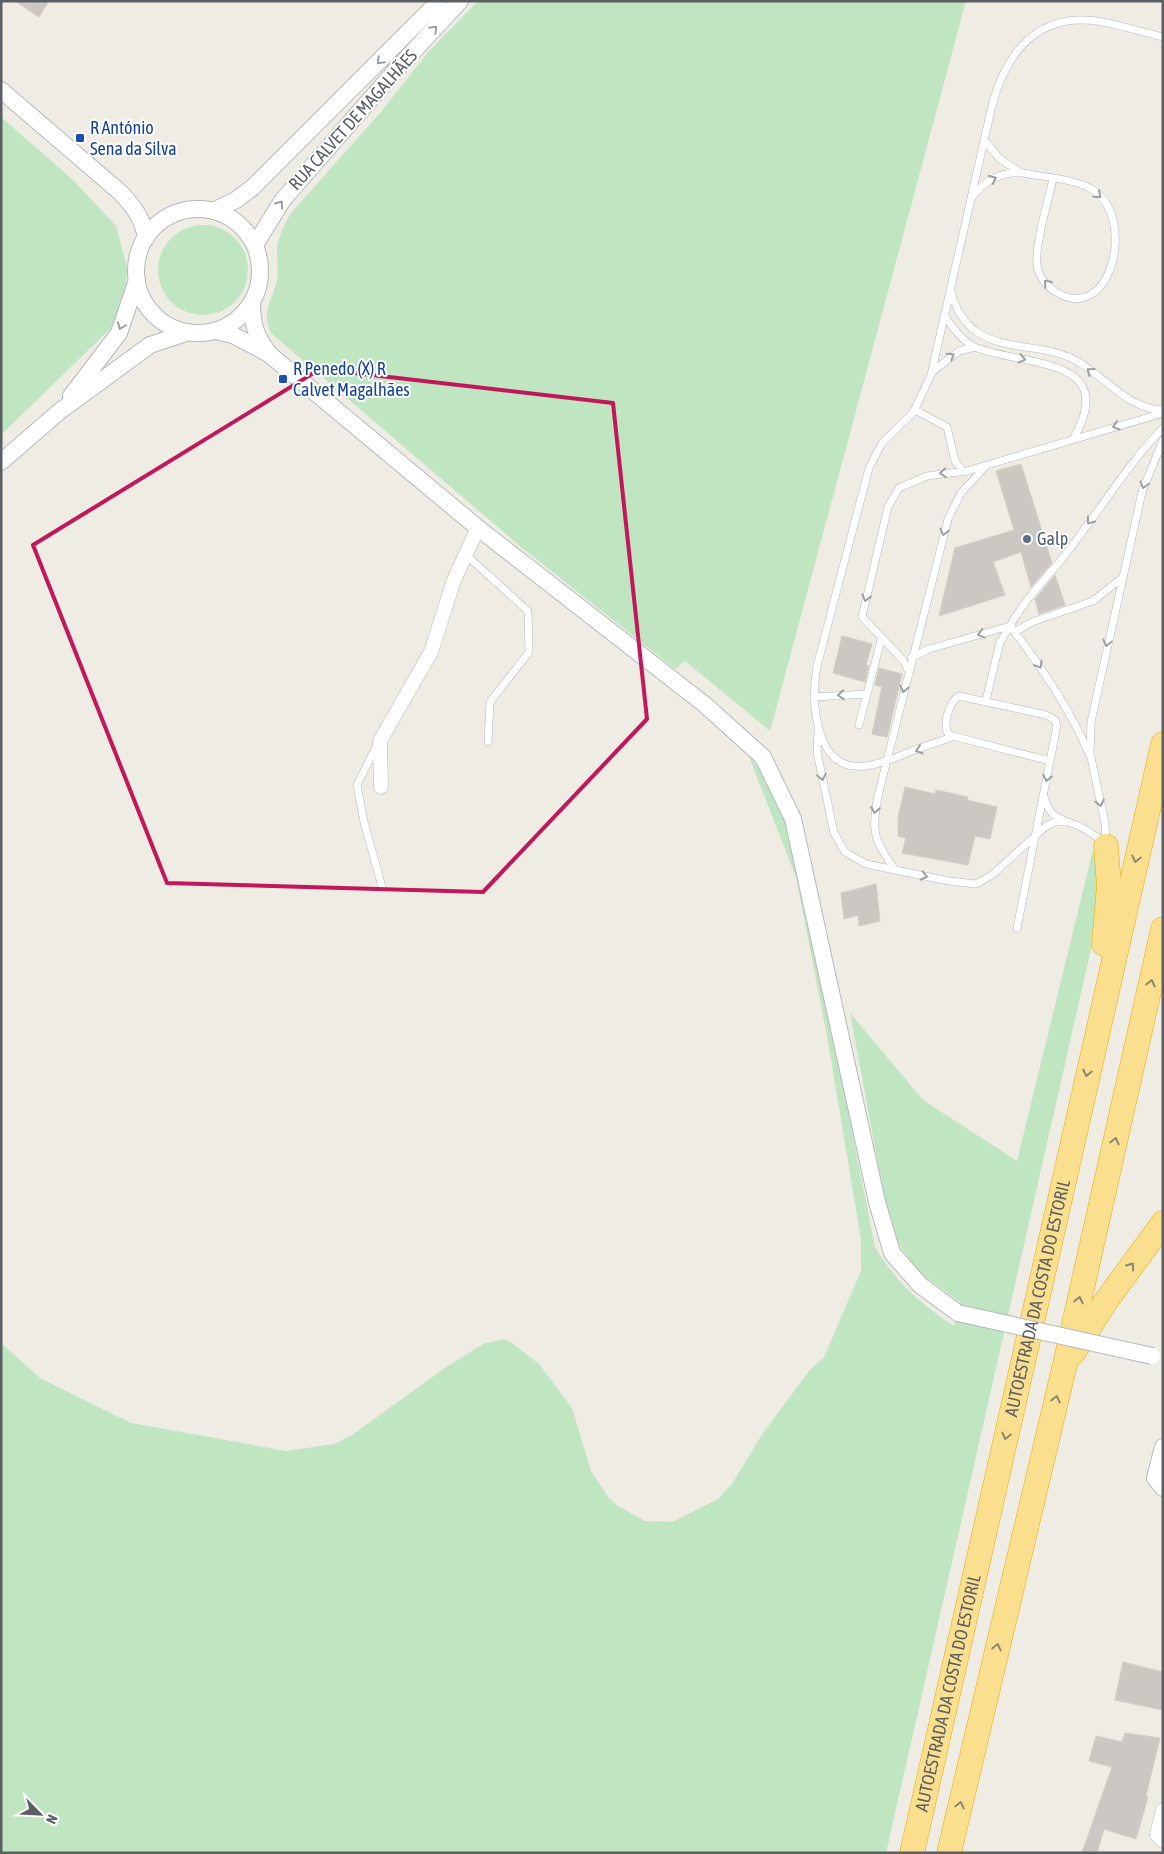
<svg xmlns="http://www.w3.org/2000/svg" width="1164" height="1854" font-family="'Asap Condensed',sans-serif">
	<rect width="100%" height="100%" fill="#eeece3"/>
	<path fill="#c0e5c1" d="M 478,1 L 966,1 L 770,731 L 685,661 L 675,669 L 521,547 L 271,333 C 261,313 272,300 277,281 C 279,271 277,263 277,253 C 276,240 285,224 291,213 L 380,113 L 430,50 Z
		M 1,117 L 73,180 L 116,226 L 127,266 L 126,291 L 112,327 L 1,435 Z
		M158 270a45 45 0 1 1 90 0a45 45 0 1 1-90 0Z
		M 748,754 L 773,786 L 782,805 L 821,974 L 875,1247 C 896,1282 920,1304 954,1326 L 960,1302 L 921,1274 L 899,1245 L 886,1207 L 850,1013 L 923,1100 L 1017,1161 L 1093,850 L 1100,859 L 1099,914 L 886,1853 L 1,1853 L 1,1343 L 40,1378 L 131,1423 L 286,1451 L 335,1444 L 352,1435 L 445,1368 L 483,1344 L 503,1339 L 512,1343 L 539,1364 L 572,1408 L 591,1471 L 609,1498 L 618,1506 L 645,1521 L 673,1522 L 718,1499 L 732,1484 L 763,1433 L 809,1371 L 824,1357 L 861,1271 L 861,1239 L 828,1041 L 796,877 Z"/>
	<path fill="#cbc8c3" stroke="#d2cdc2" d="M 15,1 L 49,1 L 39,17 Z
		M 1021,464 L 1052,563 L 1031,587 L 1021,552 L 993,562 L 1005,595 L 939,616 L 955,548 L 1014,530 L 996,471 Z
		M 1055,575 L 1065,605 L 1039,614 L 1035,599 Z
		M 842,636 L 872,644 L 866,665 L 869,666 L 865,682 L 833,673 Z
		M 879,668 L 902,674 L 887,737 L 872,734 L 882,687 L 875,685 Z
		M 905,787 L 935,794 L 936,790 L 968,797 L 967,800 L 997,807 L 990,839 L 975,836 L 968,865 L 902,853 L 906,838 L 898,836 L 898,818 Z
		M 876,884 L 880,921 L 859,926 L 858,915 L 844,919 L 841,893 Z
		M 1123,1662 L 1163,1672 L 1163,1710 L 1115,1700 Z
		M 1125,1733 L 1160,1738 L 1146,1796 L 1148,1797 L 1136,1839 L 1104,1829 L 1097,1853 L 1082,1853 L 1112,1767 L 1089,1761 L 1096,1736 L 1122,1742 Z"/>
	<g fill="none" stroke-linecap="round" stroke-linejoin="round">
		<g stroke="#b6b9bd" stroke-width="8">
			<path id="service" d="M 985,141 L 1000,159 L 1020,172
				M 973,196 C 985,180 1003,171 1023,173 C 1043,177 1076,179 1093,190 C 1137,218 1111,326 1056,292 C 1046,286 1039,277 1037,265 C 1035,244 1048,201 1053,179
				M 951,291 C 954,307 964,323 977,332 C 1005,351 1044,344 1073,359 C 1103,374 1127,409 1162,410
				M 945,316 C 951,326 965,344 977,348 C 1026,366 1121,357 1073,439
				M 932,372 L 959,351 L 975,347
				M 915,410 L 947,427 L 955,461 L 964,472
				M 466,555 L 528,611 L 529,652 L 490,702 L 488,742
				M 1015,632 L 1032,622 L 1093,601 L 1122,578
				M 911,658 L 929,649 L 1010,626 C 1026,597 1049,576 1069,550 C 1100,510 1127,465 1163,428
				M 908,670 L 903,660 L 862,617 L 888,507 L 899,488 L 927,476 L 967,471 L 1163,413
				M 959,696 L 1046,715 L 1055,720 L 1057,725 L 1050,761 L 949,735 C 942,725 949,702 959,696 Z
				M 814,697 L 867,694
				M 986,700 L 1000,642 L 1010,626 C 1040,665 1070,708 1089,754
				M 859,725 L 881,640
				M 818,732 L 817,752 L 834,833 L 845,852 L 866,864 L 949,881 L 976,884 L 992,875 L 1046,826 L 1055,822 L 1065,822
				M 952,737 C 936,743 918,748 902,755 C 871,768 837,778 822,738 C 813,715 813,690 817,666 L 869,468 L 882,443 L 913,413 L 931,375 L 991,110 C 1004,57 1034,13 1096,21 C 1118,24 1141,32 1163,37
				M 377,745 L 357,785 L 364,822 L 382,887
				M 1044,796 C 1050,821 1062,818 1081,827 C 1090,832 1098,837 1105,844
				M 1106,843 L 1105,823 L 1090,753 L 1091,722 L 1142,492 L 1163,440
				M 895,870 C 874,839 871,834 878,796 L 948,519 L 961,493 L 985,467
				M 1017,928 L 1050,761"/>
		</g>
		<g stroke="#b6b9bd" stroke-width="15">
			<path id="minor" d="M 381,787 L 380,741 L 431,652 L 454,580 L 478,528
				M 1163,1810 L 1157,1835 L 1163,1841"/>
		</g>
		<g stroke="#b6b9bd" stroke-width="18">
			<path id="tertiary" d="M 1,90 L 121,193 C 134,207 143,219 146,238
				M136 271a62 62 0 1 1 124 0a62 62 0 1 1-124 0Z
				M 213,211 L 236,200 L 252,188 L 439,1
				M 255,245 L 282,201 L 294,187 L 396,70 L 460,1
				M 252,303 C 252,323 256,337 268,352
				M 216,331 L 233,335 L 269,354 L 478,528 L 704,704 L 763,757 L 793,819 L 877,1202 L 892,1253 L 920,1285 L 958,1313
				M 71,396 L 119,333 L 137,280
				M 1,462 L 60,411 L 150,345 L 186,333
				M 1163,1447 L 1155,1478 L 1163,1488"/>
		</g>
		<g stroke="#eca705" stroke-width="25">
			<g id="motorway">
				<path d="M 1104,944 L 1109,886 L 1106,846"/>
				<path d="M 1073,1353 L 1104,1304 L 1163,1223"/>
				<path id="s1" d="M 912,1853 L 1163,744"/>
				<path d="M 949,1853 L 1065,1364 L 1163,929"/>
			</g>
		</g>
		<use href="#service" stroke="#fff" stroke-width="7"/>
		<use href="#minor" stroke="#fff" stroke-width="14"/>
		<use href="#tertiary" stroke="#fff" stroke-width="16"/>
		<use href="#motorway" stroke="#fae08e" stroke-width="24"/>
		<g stroke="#b6b9bd" stroke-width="18" stroke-linecap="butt">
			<path id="tertiary-bridge" d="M 958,1313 L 1152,1356"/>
		</g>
		<use href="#tertiary-bridge" stroke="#fff" stroke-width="16"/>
	</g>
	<defs><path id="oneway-chevron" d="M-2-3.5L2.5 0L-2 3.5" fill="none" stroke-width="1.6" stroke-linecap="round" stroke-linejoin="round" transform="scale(1.25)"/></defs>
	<g stroke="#9d9fa2">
		<use href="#oneway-chevron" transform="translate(434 29) rotate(-47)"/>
		<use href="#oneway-chevron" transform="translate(380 61) rotate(135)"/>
		<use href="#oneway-chevron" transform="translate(993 179) rotate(-25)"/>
		<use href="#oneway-chevron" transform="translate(1098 195) rotate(41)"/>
		<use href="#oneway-chevron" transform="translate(280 204) rotate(-55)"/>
		<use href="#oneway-chevron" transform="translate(1047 283) rotate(-131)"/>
		<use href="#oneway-chevron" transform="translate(121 326) rotate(111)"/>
		<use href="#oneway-chevron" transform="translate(951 356) rotate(-33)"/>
		<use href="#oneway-chevron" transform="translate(1022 359) rotate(13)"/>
		<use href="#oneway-chevron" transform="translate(1090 371) rotate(-144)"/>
		<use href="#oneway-chevron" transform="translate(1116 426) rotate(163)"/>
		<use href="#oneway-chevron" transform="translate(943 473) rotate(175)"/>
		<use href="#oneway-chevron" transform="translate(1144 485) rotate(106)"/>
		<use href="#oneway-chevron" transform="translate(1090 521) rotate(126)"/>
		<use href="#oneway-chevron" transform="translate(944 532) rotate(105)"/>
		<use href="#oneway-chevron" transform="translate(866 598) rotate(104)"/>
		<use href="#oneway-chevron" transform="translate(981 634) rotate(165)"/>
		<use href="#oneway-chevron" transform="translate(1107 643) rotate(103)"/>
		<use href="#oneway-chevron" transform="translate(1039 665) rotate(59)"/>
		<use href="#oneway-chevron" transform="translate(904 689) rotate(103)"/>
		<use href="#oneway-chevron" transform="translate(841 695) rotate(176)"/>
		<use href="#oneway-chevron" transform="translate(919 750) rotate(162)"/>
		<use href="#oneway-chevron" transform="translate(822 777) rotate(78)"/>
		<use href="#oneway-chevron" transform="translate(1047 778) rotate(101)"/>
		<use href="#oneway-chevron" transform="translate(1100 803) rotate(77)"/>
		<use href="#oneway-chevron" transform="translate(875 810) rotate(99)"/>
		<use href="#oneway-chevron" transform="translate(924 876) rotate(12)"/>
	</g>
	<g stroke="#8b8671">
		<use href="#oneway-chevron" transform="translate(1136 859) rotate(103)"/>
		<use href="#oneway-chevron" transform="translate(1151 983) rotate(-77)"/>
		<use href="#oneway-chevron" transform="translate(1087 1073) rotate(103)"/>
		<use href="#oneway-chevron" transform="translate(1115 1141) rotate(-77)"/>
		<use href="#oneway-chevron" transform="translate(1131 1266) rotate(-54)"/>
		<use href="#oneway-chevron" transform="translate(1079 1300) rotate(-77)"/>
		<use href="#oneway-chevron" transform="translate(1056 1399) rotate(-77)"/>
		<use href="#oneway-chevron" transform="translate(1006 1436) rotate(103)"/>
		<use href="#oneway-chevron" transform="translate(997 1647) rotate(-77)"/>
		<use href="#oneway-chevron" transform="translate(960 1805) rotate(-77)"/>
	</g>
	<path fill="none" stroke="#c2185b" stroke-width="4" stroke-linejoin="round" d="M 320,369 L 613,403 L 647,719 L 483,892 L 167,883 L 33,545 Z"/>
	<g fill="#1a4fb4" stroke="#fff" stroke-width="2">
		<rect x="75" y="133" width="10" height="10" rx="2.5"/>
		<rect x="278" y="374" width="10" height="10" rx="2.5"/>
	</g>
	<circle fill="#5c6f8a" stroke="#fff" stroke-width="2" cx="1027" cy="539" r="5"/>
	<g text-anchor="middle" stroke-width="4" stroke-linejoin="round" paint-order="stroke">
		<g font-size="18" fill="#5b5f64" stroke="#fff">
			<text transform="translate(353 120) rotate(-48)" y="6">RUA CALVET DE MAGALHÃES</text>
			<text dy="6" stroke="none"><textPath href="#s1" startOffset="569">AUTOESTRADA DA COSTA DO ESTORIL</textPath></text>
			<text dy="6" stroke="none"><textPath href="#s1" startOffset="164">AUTOESTRADA DA COSTA DO ESTORIL</textPath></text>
		</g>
		<g font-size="18" fill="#164399" stroke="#fff" text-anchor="start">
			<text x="90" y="134">R António<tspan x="90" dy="21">Sena da Silva</tspan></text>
			<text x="293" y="375">R Penedo (X) R<tspan x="293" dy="21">Calvet Magalhães</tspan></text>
		</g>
		<g font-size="18" fill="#4e5e75" stroke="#fff" text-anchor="start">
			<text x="1037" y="545">Galp</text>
		</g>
	</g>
	<rect width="1164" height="1854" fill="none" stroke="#5b5f64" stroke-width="5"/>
	<g transform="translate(40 1814) rotate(114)" stroke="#ffffff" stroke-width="4" paint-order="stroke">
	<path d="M0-4L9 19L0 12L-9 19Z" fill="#5b5f64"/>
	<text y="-8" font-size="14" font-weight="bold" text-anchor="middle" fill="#5b5f64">N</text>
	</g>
</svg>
